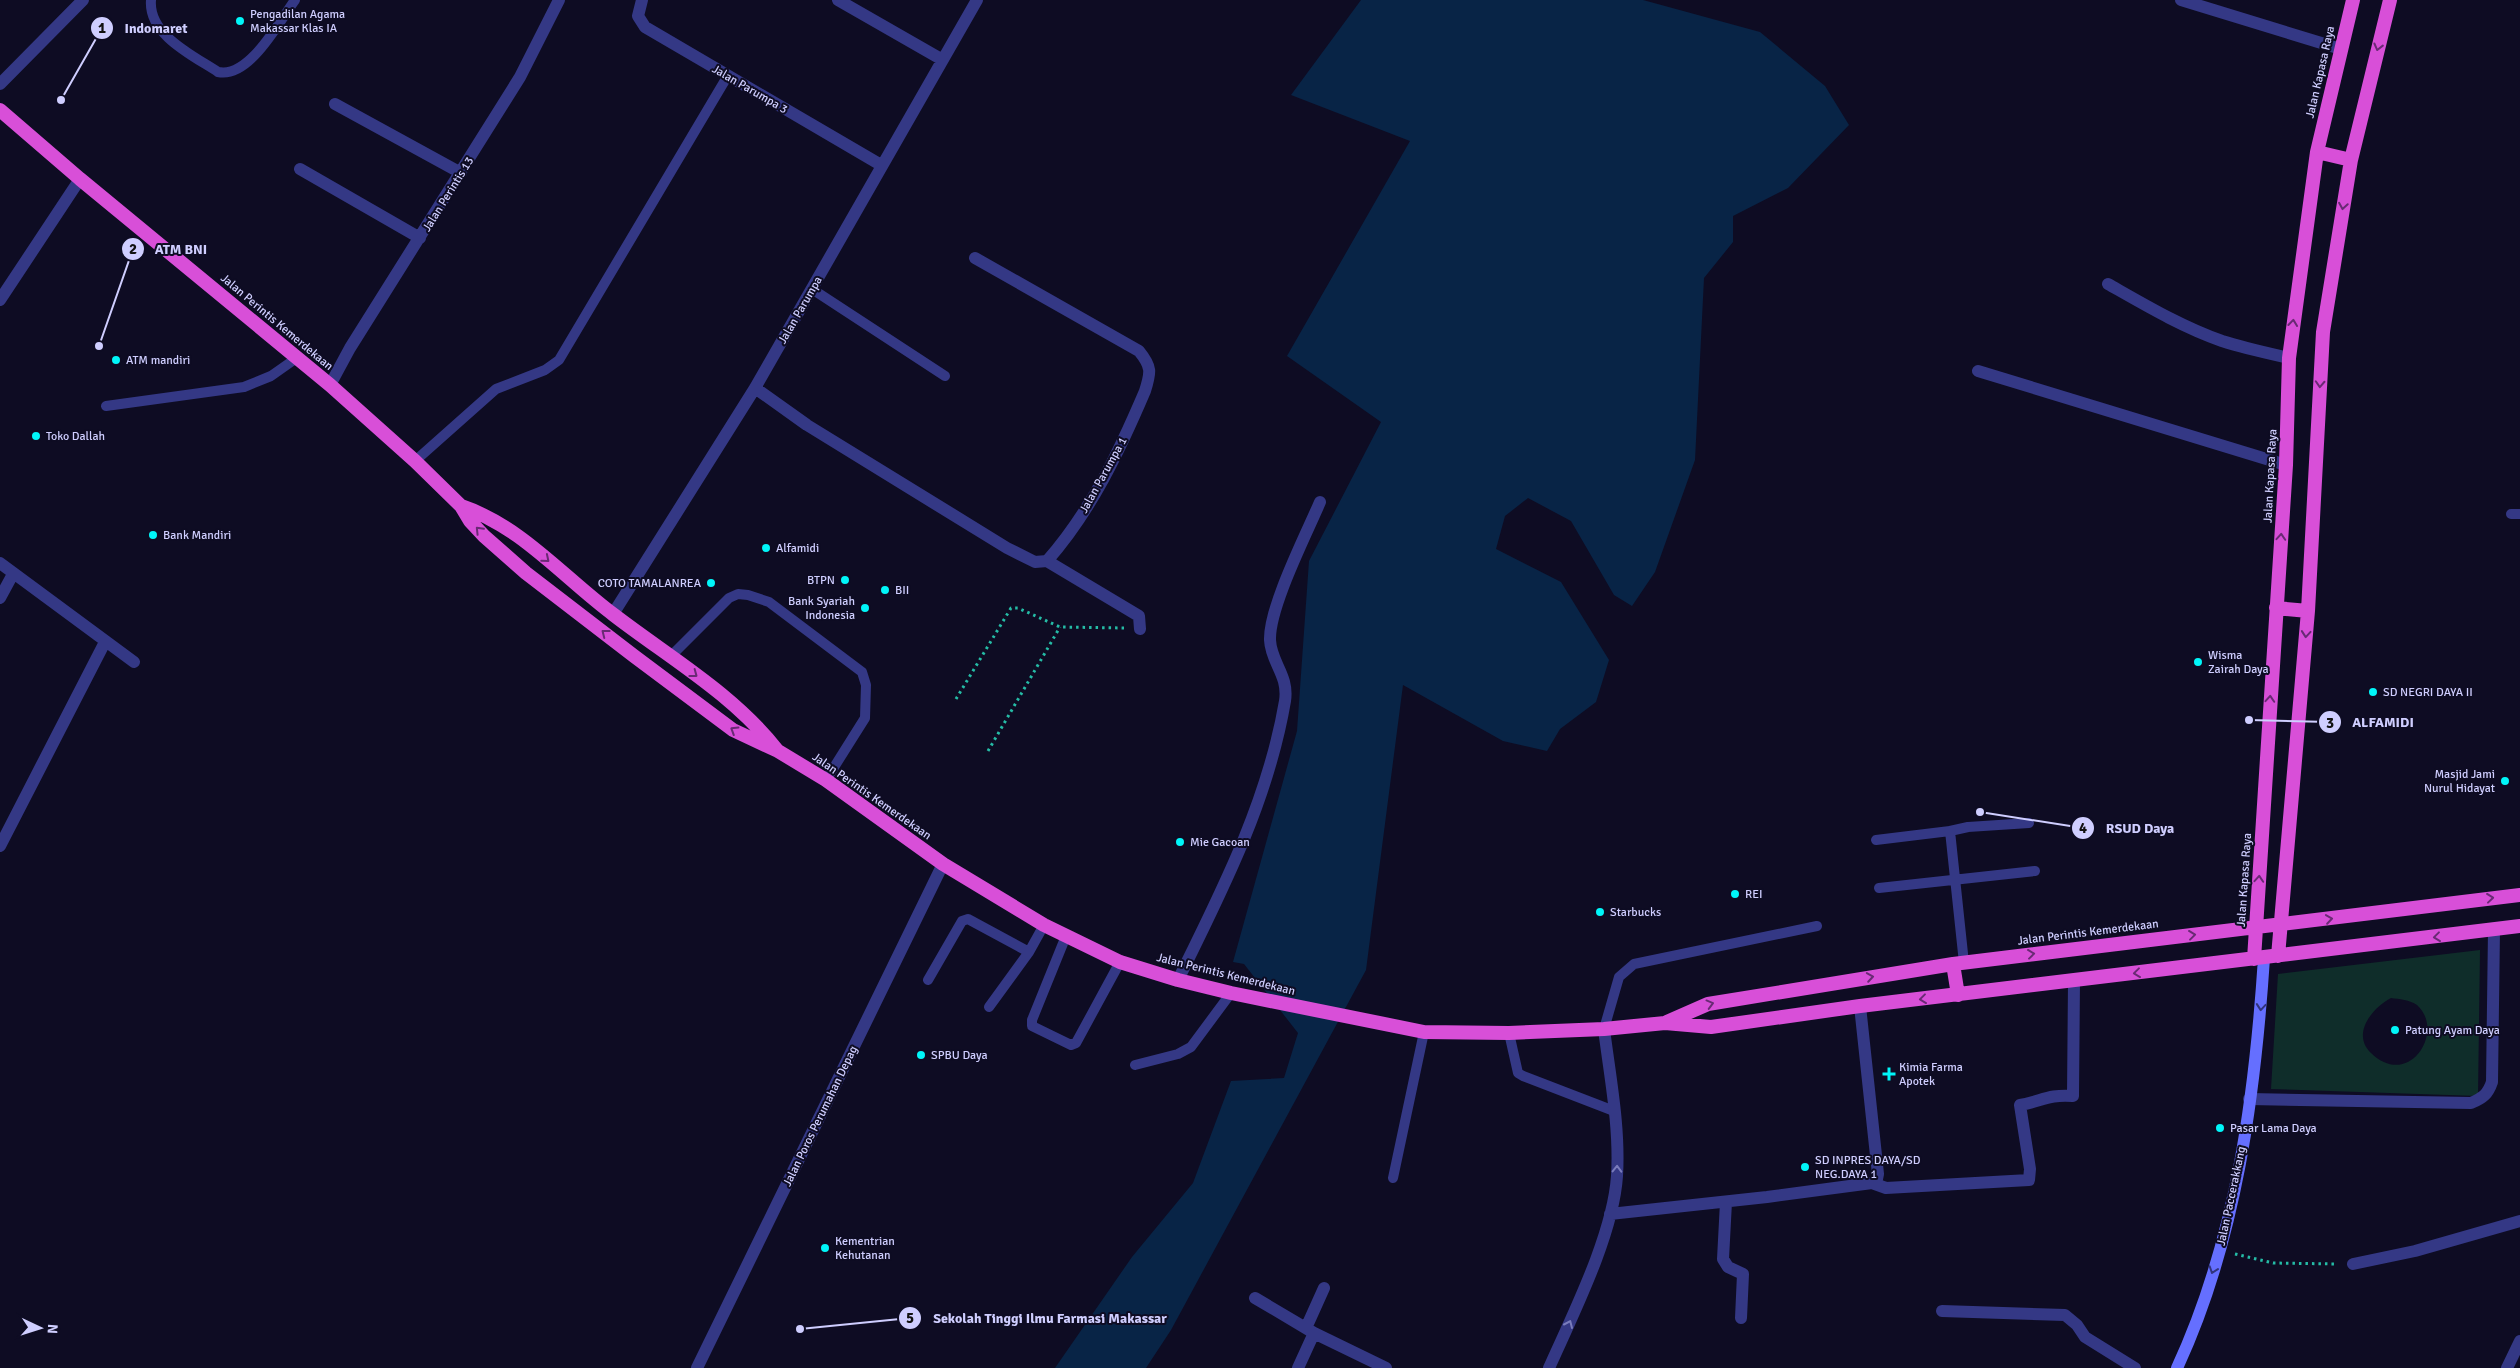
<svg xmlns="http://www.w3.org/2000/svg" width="2520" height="1368" font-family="Signika,sans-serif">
	<rect width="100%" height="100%" fill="#0e0c23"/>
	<path fill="#0f2d2a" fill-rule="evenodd" d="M 2480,950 L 2478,1096 L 2271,1089 L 2278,974 ZM 2391,998 C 2399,999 2410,1000 2417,1005 C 2446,1031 2409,1090 2371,1053 C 2351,1034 2372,1008 2391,998 Z"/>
	<path fill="#082446" d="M 1361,0 L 1643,0 L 1760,32 L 1825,86 L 1849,125 L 1788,188 L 1733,216 L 1733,242 L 1704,278 L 1695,460 L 1655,572 L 1632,606 L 1614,595 L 1571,521 L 1528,498 L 1505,516 L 1496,549 L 1561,582 L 1609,660 L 1596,702 L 1560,729 L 1547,751 L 1503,741 L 1403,685 L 1366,970 L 1171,1330 L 1146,1368 L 1055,1368 L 1132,1257 L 1193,1183 L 1231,1081 L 1284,1078 L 1298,1033 L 1244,964 L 1233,962 L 1297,731 L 1309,561 L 1381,422 L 1287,356 L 1410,141 L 1291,95 Z"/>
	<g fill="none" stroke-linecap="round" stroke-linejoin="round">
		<path stroke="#25bca6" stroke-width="3" stroke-dasharray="2.5 4" stroke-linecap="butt" d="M 956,699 L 1011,608 L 1018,608 L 1060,627 L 1124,628
			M 988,751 L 1060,627
			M 2235,1254 L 2273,1263 L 2337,1264"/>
		<path stroke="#343885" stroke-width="10" d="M 151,0 C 148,35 194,56 218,72 C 249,79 279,22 295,0
			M 812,289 L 945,376
			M 106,406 L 244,387 L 271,376 L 298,357
			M 415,461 L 496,389 L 545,370 L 559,360 L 727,77
			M 2511,514 L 2520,514
			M 671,656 L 729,598 L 738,594 L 748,595 L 769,602 L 862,672 L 866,685 L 865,718 L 826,780
			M 1876,840 L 1950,831
			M 1879,888 L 2035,871
			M 1066,936 L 1032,1020 L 1032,1026 L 1071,1045 L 1076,1043 L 1120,962
			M 1964,963 L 1950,831 L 1968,827 L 2029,823
			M 928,980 L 962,921 L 968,919 L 1029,952
			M 989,1007 L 1029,952 L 1044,925
			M 1604,1029 L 1619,977 L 1634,964 L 1817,926
			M 1509,1033 L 1518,1073 L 1523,1076 L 1614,1111
			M 1135,1065 L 1178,1054 L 1191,1047 L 1231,993
			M 1393,1178 L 1424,1032"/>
		<path stroke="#343885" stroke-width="12" d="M 642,0 L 638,16 L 645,27 L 881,165
			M 838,0 L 941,59
			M 2181,0 L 2341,49
			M 0,84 L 83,0
			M 335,104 L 461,173
			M 300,169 L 420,238
			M 2108,284 C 2145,305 2182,327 2222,341 C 2244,348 2267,353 2289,358
			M 0,300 L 80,179
			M 1978,371 L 2286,465
			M 330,385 L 350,348 L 520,77 L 559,0
			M 755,388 L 807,425 L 1007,548 L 1035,562 L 1047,561 C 1091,511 1119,452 1145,391 C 1151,372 1152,367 1139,351 L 975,258
			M 1047,561 L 1139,616 L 1140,629
			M 0,563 L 134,662
			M 0,598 L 13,574
			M 613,614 L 755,388 L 977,0
			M 0,846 L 105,642
			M 1178,980 C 1222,891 1268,801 1285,701 C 1289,675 1271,663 1270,640 C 1269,607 1306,535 1320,502
			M 2249,1099 L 2471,1103 C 2483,1098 2488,1094 2492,1082 L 2494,929
			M 1872,1183 L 1886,1188 L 2029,1180 L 2030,1169 L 2020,1105 C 2042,1101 2049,1094 2073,1096 L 2074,981
			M 1726,1202 L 1723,1259 L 1728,1267 L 1743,1274 L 1741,1318
			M 1610,1214 L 1767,1197 L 1872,1183 L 1877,1179 L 1878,1174 L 1860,1006
			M 2353,1264 L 2415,1251 L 2520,1221
			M 1255,1298 L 1314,1333 L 1386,1368
			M 1942,1311 L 2065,1315 L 2077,1325 L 2085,1337 L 2135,1368
			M 1306,1328 L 1324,1288
			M 697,1368 L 943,864
			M 1298,1368 L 1314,1333
			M 1549,1368 C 1573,1314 1613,1235 1617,1176 C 1620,1127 1610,1077 1604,1029
			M 2507,1368 L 2520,1341"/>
		<path stroke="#656fff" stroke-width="12" d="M 2177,1368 C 2236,1241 2255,1096 2264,958"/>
		<path stroke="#d84fd8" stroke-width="14" d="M 0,110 L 80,179 L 330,385 L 415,461 L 461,506 L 470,521 L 484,536 L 526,573 L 634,656 L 733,730 L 778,751 L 826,780 L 943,864 L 1044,925 L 1120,962 L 1178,980 L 1231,993 L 1424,1032 L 1509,1033 L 1604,1029 L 1665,1023 L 1711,1027 L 1860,1006 L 2520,926
			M 2317,152 L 2351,160
			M 461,506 C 521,526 564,578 614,615 C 670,658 733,694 777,750
			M 2276,608 L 2308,611
			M 2278,956 L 2308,611 L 2323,332 L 2351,160 L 2390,0
			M 2254,959 L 2286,465 L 2289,358 L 2317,152 L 2353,0
			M 1953,964 L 1958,995
			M 1667,1022 L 1708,1004 L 1953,964 L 2520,895"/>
	</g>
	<defs><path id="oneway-chevron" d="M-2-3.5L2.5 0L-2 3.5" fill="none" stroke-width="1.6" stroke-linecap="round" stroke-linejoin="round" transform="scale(1.25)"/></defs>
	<g stroke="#692a74">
		<use href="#oneway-chevron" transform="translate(2378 47) rotate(104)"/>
		<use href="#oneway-chevron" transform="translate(2343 206) rotate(99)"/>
		<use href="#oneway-chevron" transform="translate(2293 323) rotate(-84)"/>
		<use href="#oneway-chevron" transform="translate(2320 384) rotate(93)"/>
		<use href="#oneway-chevron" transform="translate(479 530) rotate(-134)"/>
		<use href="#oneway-chevron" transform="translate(2281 537) rotate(-86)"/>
		<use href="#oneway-chevron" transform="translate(546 559) rotate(40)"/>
		<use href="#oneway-chevron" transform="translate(605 633) rotate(-142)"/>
		<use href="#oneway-chevron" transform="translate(2306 634) rotate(95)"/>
		<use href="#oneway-chevron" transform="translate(694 674) rotate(37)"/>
		<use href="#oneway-chevron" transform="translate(2270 699) rotate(-86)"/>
		<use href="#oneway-chevron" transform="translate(734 730) rotate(-148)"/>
		<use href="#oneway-chevron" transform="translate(2259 879) rotate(-86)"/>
		<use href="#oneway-chevron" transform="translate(2490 898) rotate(-6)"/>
		<use href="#oneway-chevron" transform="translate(2329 919) rotate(-8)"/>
		<use href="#oneway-chevron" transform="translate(2192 935) rotate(-7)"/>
		<use href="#oneway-chevron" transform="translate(2437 937) rotate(173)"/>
		<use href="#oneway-chevron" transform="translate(2031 954) rotate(-7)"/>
		<use href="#oneway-chevron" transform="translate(2137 973) rotate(173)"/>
		<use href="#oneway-chevron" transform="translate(1870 977) rotate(-9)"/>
		<use href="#oneway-chevron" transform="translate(1923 999) rotate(173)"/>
		<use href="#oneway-chevron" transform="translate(1710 1004) rotate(-15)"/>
	</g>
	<g stroke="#31347b">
		<use href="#oneway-chevron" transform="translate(2261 1007) rotate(95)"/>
		<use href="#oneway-chevron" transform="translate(2213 1270) rotate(109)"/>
	</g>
	<g stroke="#7a7cbc">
		<use href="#oneway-chevron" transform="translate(1617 1169) rotate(-89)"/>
		<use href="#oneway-chevron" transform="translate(1569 1324) rotate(-66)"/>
	</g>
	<g fill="#00f6f9" stroke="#0e0c23" stroke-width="2">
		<circle cx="240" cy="21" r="5"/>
		<circle cx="116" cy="360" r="5"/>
		<circle cx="36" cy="436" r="5"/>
		<circle cx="153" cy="535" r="5"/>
		<circle cx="766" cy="548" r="5"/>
		<circle cx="845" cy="580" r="5"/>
		<circle cx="711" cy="583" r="5"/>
		<circle cx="885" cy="590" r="5"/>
		<circle cx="865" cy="608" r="5"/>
		<circle cx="2198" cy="662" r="5"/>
		<circle cx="2373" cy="692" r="5"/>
		<circle cx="2505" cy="781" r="5"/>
		<circle cx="1180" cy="842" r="5"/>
		<circle cx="1735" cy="894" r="5"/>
		<circle cx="1600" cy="912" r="5"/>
		<circle cx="2395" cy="1030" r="5"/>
		<circle cx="921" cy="1055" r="5"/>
		<path d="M1886.5 1066.5h5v5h5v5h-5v5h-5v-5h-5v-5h5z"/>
		<circle cx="2220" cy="1128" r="5"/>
		<circle cx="1805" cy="1167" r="5"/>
		<circle cx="825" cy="1248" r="5"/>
	</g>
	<g text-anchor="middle" stroke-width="4" stroke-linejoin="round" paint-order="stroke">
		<g font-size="12" fill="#cfceff" stroke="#0e0c23" text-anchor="start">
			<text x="250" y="18">Pengadilan Agama<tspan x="250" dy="14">Makassar Klas IA</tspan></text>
			<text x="126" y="364">ATM mandiri</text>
			<text x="46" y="440">Toko Dallah</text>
			<text x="163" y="539">Bank Mandiri</text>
			<text x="776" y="552">Alfamidi</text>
			<text x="835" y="584" text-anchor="end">BTPN</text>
			<text x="701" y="587" text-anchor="end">COTO TAMALANREA</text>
			<text x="895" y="594">BII</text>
			<text x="855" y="605" text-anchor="end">Bank Syariah<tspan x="855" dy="14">Indonesia</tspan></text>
			<text x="2208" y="659">Wisma<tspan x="2208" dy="14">Zairah Daya</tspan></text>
			<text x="2383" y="696">SD NEGRI DAYA II</text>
			<text x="2495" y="778" text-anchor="end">Masjid Jami<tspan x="2495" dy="14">Nurul Hidayat</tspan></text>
			<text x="1190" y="846">Mie Gacoan</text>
			<text x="1745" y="898">REI</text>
			<text x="1610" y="916">Starbucks</text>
			<text x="2405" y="1034">Patung Ayam Daya</text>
			<text x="931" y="1059">SPBU Daya</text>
			<text x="1899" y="1071">Kimia Farma<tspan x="1899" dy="14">Apotek</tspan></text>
			<text x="2230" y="1132">Pasar Lama Daya</text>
			<text x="1815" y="1164">SD INPRES DAYA/SD<tspan x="1815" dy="14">NEG.DAYA 1</tspan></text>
			<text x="835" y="1245">Kementrian<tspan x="835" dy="14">Kehutanan</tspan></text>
		</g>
		<g font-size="12" fill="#cfceff" stroke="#0e0c23">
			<text transform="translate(2320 72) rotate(-77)" y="4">Jalan Kapasa Raya</text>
			<text transform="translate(750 89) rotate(30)" y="4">Jalan Parumpa 3</text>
			<text transform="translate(448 194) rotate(-58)" y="4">Jalan Perintis 13</text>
			<text transform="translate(800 310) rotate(-60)" y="4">Jalan Parumpa</text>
			<text transform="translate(277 322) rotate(40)" y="4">Jalan Perintis Kemerdekaan</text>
			<text transform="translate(1103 475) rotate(-61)" y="4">Jalan Parumpa 1</text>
			<text transform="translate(2270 476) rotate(-87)" y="4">Jalan Kapasa Raya</text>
			<text transform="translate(872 796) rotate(35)" y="4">Jalan Perintis Kemerdekaan</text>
			<text transform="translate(2244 880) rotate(-86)" y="4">Jalan Kapasa Raya</text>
			<text transform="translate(2088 932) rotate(-7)" y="4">Jalan Perintis Kemerdekaan</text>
			<text transform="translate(1226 974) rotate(14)" y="4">Jalan Perintis Kemerdekaan</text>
			<text transform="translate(820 1116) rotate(-64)" y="4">Jalan Poros Perumahan Depag</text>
			<text transform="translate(2231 1196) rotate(-78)" y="4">Jalan Paccerakkang</text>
		</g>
	</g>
	<path fill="none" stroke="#cfceff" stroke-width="2" d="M61 100L102 28M99 346L133 249M2249 720L2330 722M1980 812L2083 828M800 1329L910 1318"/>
	<g fill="#cfceff" stroke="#0e0c23" stroke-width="2">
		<circle cx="61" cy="100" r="5"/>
		<circle cx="99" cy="346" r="5"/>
		<circle cx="2249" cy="720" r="5"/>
		<circle cx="1980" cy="812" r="5"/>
		<circle cx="800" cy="1329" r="5"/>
		<circle cx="102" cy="28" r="12"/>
		<circle cx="133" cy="249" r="12"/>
		<circle cx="2330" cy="722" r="12"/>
		<circle cx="2083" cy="828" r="12"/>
		<circle cx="910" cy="1318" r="12"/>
	</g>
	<g font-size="15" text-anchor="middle" font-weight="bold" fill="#111">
		<text x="102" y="33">1</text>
		<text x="133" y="254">2</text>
		<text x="2330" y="728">3</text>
		<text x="2083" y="833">4</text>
		<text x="910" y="1323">5</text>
	</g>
	<g font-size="14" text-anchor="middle" font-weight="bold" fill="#cfceff" stroke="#0e0c23" stroke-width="4" stroke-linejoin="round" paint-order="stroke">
		<text x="156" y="33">Indomaret</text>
		<text x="181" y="254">ATM BNI</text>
		<text x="2383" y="727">ALFAMIDI</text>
		<text x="2140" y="833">RSUD Daya</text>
		<text x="1050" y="1323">Sekolah Tinggi Ilmu Farmasi Makassar</text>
	</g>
	<g transform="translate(40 1328) rotate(94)" stroke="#0e0c23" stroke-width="4" paint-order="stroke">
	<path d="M0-4L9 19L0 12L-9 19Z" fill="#cfceff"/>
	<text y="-8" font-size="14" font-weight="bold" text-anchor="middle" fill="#cfceff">N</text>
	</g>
</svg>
